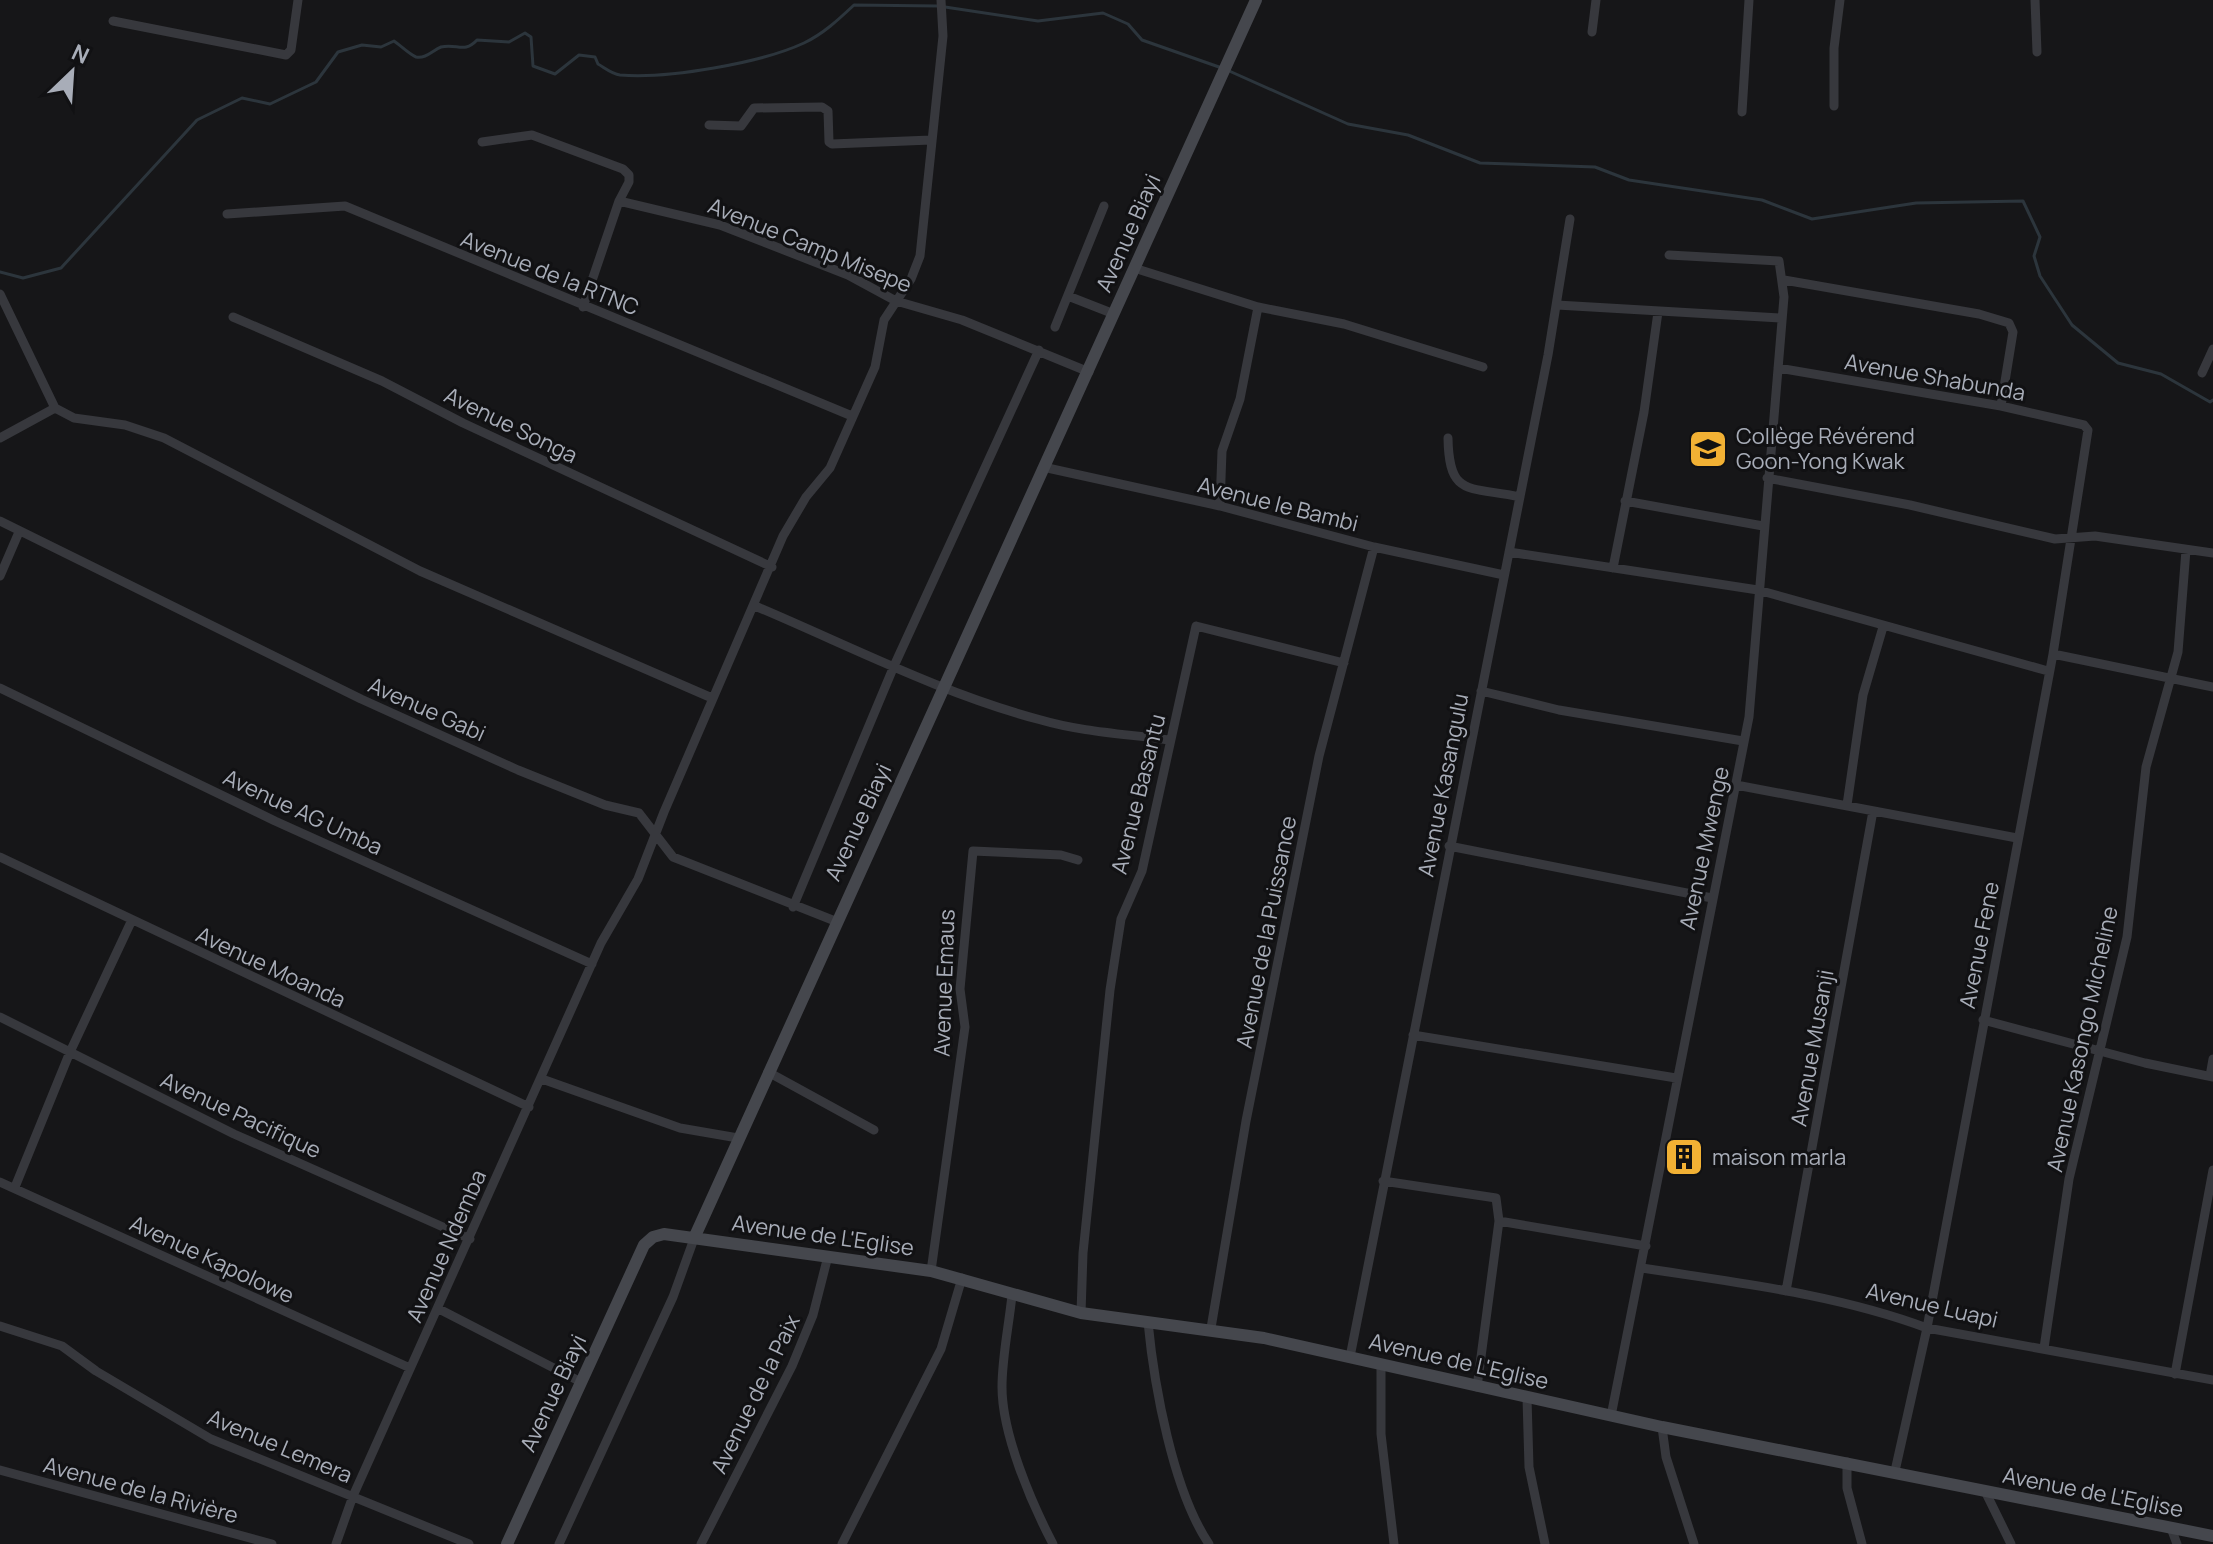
<svg xmlns="http://www.w3.org/2000/svg" width="2213" height="1544" font-family="Manrope,sans-serif">
	<rect width="100%" height="100%" fill="#161618"/>
	<g fill="none" stroke-linecap="round" stroke-linejoin="round">
		<path stroke="#2c353c" stroke-width="3" d="M 945,7 L 1038,21 L 1103,13 L 1128,24 L 1142,40 L 1219,67
			M 1227,70 L 1348,124 L 1408,135 L 1480,163 L 1595,167 L 1629,180 L 1762,200 L 1812,219 L 1916,203 L 2023,201 L 2040,237 L 2034,256 L 2040,276 L 2072,325 L 2118,363 L 2161,374 L 2210,402 L 2213,400
			M 0,272 L 23,278 L 61,268 L 197,120 L 242,98 L 270,104 L 316,82 L 338,52 L 362,45 L 381,47 L 394,41 C 400,45 409,54 416,57 C 426,59 433,50 441,47 C 457,43 464,54 477,40 L 509,42 L 525,33 L 531,37 L 533,66 L 555,74 L 579,55 L 595,57 L 598,64 C 605,68 612,74 620,75 C 668,79 761,63 804,43 C 823,34 838,20 854,5 L 938,6"/>
		<path stroke="#37383d" stroke-width="9" d="M 2035,0 L 2037,52
			M 113,21 L 286,55 L 291,50 L 298,0
			M 1592,32 L 1596,0
			M 1834,106 L 1834,48 L 1840,0
			M 1742,112 L 1749,0
			M 709,125 L 741,126 L 754,108 L 822,107 L 828,111 L 829,142 L 832,144 L 931,140
			M 482,142 L 532,135 L 623,169 L 629,175 L 629,182 L 619,201
			M 227,214 L 345,206 L 852,416
			M 1134,268 L 1258,307 L 1344,324 L 1483,367
			M 1784,280 L 1979,314 L 2009,323 L 2013,332 L 2001,406
			M 0,294 L 55,408 L 74,418 L 125,425 L 164,438 L 420,571 L 712,698
			M 1068,296 L 1114,314
			M 1557,305 L 1781,318
			M 583,307 L 619,201 L 720,225 L 848,275 L 896,301 L 962,320 L 1089,372
			M 233,317 L 382,381 L 463,423 L 772,567
			M 1055,327 L 1104,206
			M 1778,368 L 2001,406 L 2084,425 L 2088,430 L 2053,654 L 1927,1328 L 1895,1471
			M 2202,373 L 2213,349
			M 0,438 L 55,408
			M 1448,438 C 1449,498 1469,486 1520,497
			M 1043,467 L 1220,506 L 1374,547 L 1504,575
			M 1767,478 L 1910,505 L 2055,539 L 2095,536 L 2213,553
			M 1625,501 L 1763,526
			M 1220,506 L 1222,451 L 1240,399 L 1258,307
			M 0,521 L 361,699 L 518,770 L 605,805 L 639,813 L 673,857 L 835,921
			M 1509,552 L 1758,590 L 2048,671
			M 1613,568 L 1644,412 L 1658,312
			M 0,576 L 19,532
			M 755,606 C 850,646 942,694 1041,720 C 1082,732 1127,734 1169,740
			M 2053,654 L 2213,687
			M 0,688 L 275,821 L 592,964
			M 1481,691 L 1559,710 L 1743,741
			M 1736,785 L 2017,838
			M 1847,805 L 1863,695 L 1883,627
			M 1449,846 L 1712,898
			M 0,857 L 529,1107
			M 793,907 L 894,666 L 1039,350
			M 0,1017 L 234,1134 L 470,1239
			M 1983,1020 L 2145,1063 L 2213,1077
			M 1413,1035 L 1676,1078
			M 768,1072 L 874,1130
			M 2210,1076 L 2213,1059
			M 542,1079 L 680,1128 L 738,1138
			M 1383,1181 L 1496,1198 L 1499,1221 L 1646,1246
			M 0,1182 L 410,1368
			M 15,1187 L 70,1052 L 131,922
			M 1642,1268 C 1738,1283 1836,1294 1927,1328 L 2213,1380
			M 931,1271 L 965,1027 L 960,989 L 973,851 L 1061,855 L 1078,860
			M 1786,1291 L 1873,811
			M 1012,1295 C 1009,1325 1002,1357 1002,1387 C 1002,1434 1031,1502 1053,1544
			M 439,1309 L 579,1381
			M 1081,1313 L 1083,1253 L 1110,990 L 1121,919 L 1142,871 L 1196,626 L 1344,663
			M 1148,1322 C 1154,1385 1173,1491 1209,1544
			M 0,1326 L 62,1346 L 96,1371 L 211,1439 L 469,1544
			M 1211,1328 L 1246,1121 L 1319,756 L 1374,547
			M 2044,1348 L 2069,1179 L 2127,937 L 2146,767 L 2178,652 L 2186,550
			M 1350,1357 L 1548,355 L 1570,219
			M 1381,1364 L 1381,1434 L 1394,1544
			M 2175,1374 L 2213,1170
			M 1477,1387 L 1499,1221
			M 1527,1398 L 1529,1467 L 1545,1544
			M 1611,1416 L 1749,717 L 1784,297 L 1779,261 L 1669,255
			M 1662,1427 L 1666,1457 L 1694,1544
			M 1847,1462 L 1847,1488 L 1862,1544
			M 0,1470 L 272,1544
			M 1985,1491 L 2011,1544
			M 2171,1528 L 2177,1544
			M 336,1544 L 353,1496 L 601,943 L 638,879 L 664,812 L 783,536 L 806,497 L 830,468 L 875,367 L 884,320 L 911,279 L 920,256 L 943,36 L 941,0
			M 559,1544 L 673,1297 L 695,1236
			M 701,1544 L 792,1366 L 813,1315 L 828,1256
			M 842,1544 L 941,1349 L 962,1278"/>
		<path stroke="#45474d" stroke-width="12" d="M 695,1236 L 1256,0
			M 507,1544 L 644,1245 L 653,1237 L 664,1234 L 931,1271 L 1081,1313 L 1264,1338 L 1662,1427 L 2213,1536"/>
	</g>
	<defs>
		<g id="school-square" transform="scale(2)"><rect x="-9" y="-9" width="18" height="18" rx="4" fill="#f2b134" stroke="#111113"/><path d="M0-5L7-2L0 1L-7-2ZM-4 1L0 2.5L4 1V4Q0 6-4 4Z" fill="#111"/></g>
		<g id="building-square" transform="scale(2)"><rect x="-9" y="-9" width="18" height="18" rx="4" fill="#f2b134" stroke="#111113"/><path d="M-4-6H4V6H1V3H-1V6H-4ZM-2.5-4.3h1.7v1.8h-1.7ZM.8-4.3h1.7v1.8H.8ZM-2.5-1h1.7V.8h-1.7ZM.8-1h1.7V.8H.8Z" fill="#111"/></g>
	</defs>
	<g fill-rule="evenodd">
		<use href="#school-square" x="1708" y="449"/>
		<use href="#building-square" x="1684" y="1157"/>
	</g>
	<g text-anchor="middle" stroke-width="6" stroke-linejoin="round" paint-order="stroke">
		<g font-size="22" fill="#a8adb8" stroke="#111113">
			<text transform="translate(1128 233) rotate(-66)" y="8">Avenue Biayi</text>
			<text transform="translate(810 245) rotate(22)" y="8">Avenue Camp Misepe</text>
			<text transform="translate(550 273) rotate(22)" y="8">Avenue de la RTNC</text>
			<text transform="translate(1935 377) rotate(10)" y="8">Avenue Shabunda</text>
			<text transform="translate(511 425) rotate(26)" y="8">Avenue Songa</text>
			<text transform="translate(1278 504) rotate(14)" y="8">Avenue le Bambi</text>
			<text transform="translate(427 709) rotate(24)" y="8">Avenue Gabi</text>
			<text transform="translate(1443 785) rotate(-79)" y="8">Avenue Kasangulu</text>
			<text transform="translate(1138 794) rotate(-76)" y="8">Avenue Basantu</text>
			<text transform="translate(303 812) rotate(25)" y="8">Avenue AG Umba</text>
			<text transform="translate(858 822) rotate(-65)" y="8">Avenue Biayi</text>
			<text transform="translate(1704 848) rotate(-78)" y="8">Avenue Mwenge</text>
			<text transform="translate(1266 932) rotate(-79)" y="8">Avenue de la Puissance</text>
			<text transform="translate(1979 945) rotate(-79)" y="8">Avenue Fene</text>
			<text transform="translate(271 967) rotate(25)" y="8">Avenue Moanda</text>
			<text transform="translate(944 983) rotate(-88)" y="8">Avenue Emaus</text>
			<text transform="translate(2082 1039) rotate(-78)" y="8">Avenue Kasongo Micheline</text>
			<text transform="translate(1812 1048) rotate(-80)" y="8">Avenue Musanji</text>
			<text transform="translate(241 1115) rotate(25)" y="8">Avenue Pacifique</text>
			<text transform="translate(823 1235) rotate(8)" y="8">Avenue de L'Eglise</text>
			<text transform="translate(446 1246) rotate(-66)" y="8">Avenue Ndemba</text>
			<text transform="translate(212 1259) rotate(25)" y="8">Avenue Kapolowe</text>
			<text transform="translate(1932 1305) rotate(13)" y="8">Avenue Luapi</text>
			<text transform="translate(1459 1361) rotate(13)" y="8">Avenue de L'Eglise</text>
			<text transform="translate(553 1393) rotate(-65)" y="8">Avenue Biayi</text>
			<text transform="translate(755 1394) rotate(-64)" y="8">Avenue de la Paix</text>
			<text transform="translate(280 1446) rotate(23)" y="8">Avenue Lemera</text>
			<text transform="translate(141 1490) rotate(15)" y="8">Avenue de la Rivière</text>
			<text transform="translate(2093 1492) rotate(11)" y="8">Avenue de L'Eglise</text>
		</g>
		<g font-size="22" fill="#a8adb8" stroke="#111113" text-anchor="start">
			<text x="1736" y="444">Collège Révérend<tspan x="1736" dy="25">Goon-Yong Kwak</tspan></text>
			<text x="1712" y="1165">maison marla</text>
		</g>
	</g>
	<g transform="translate(72 72) rotate(25)" stroke="#111113" stroke-width="6" paint-order="stroke">
	<path d="M0-6L14 30L0 20L-14 30Z" fill="#a8adb8"/>
	<text y="-12" font-size="22" font-weight="bold" text-anchor="middle" fill="#a8adb8">N</text>
	</g>
</svg>
